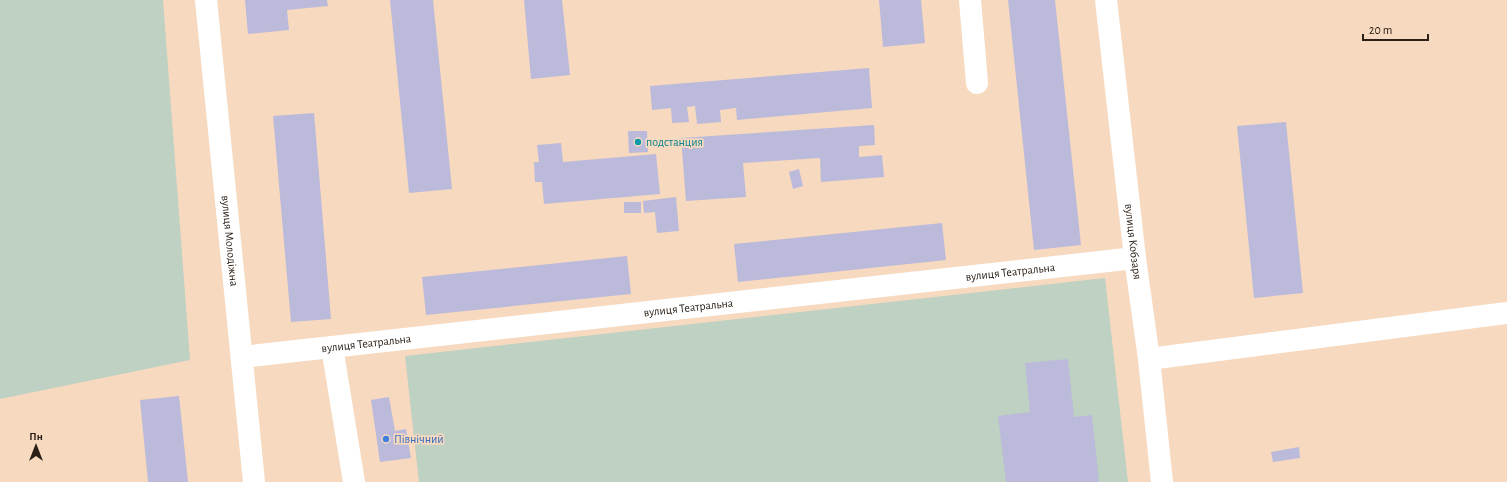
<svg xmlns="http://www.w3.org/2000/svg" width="1507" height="482" font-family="'Alegreya Sans',sans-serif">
	<rect width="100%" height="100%" fill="#f6d9bf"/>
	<path fill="#bed1c3" d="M 0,0 L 163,0 L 190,360 L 0,399 Z
		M 1105,278 L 1128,482 L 419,482 L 405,356 Z"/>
	<path fill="#bcbada" d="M 245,0 L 327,0 L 328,6 L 287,10 L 289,30 L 248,34 Z
		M 390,0 L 433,0 L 452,189 L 409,193 Z
		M 524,0 L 562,0 L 570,75 L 531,79 Z
		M 879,0 L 921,0 L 925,43 L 883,47 Z
		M 1008,0 L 1055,0 L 1081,245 L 1034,250 Z
		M 869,68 L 872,108 L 737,120 L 736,108 L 720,110 L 721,122 L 697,124 L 695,106 L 687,107 L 689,122 L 672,123 L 671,108 L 652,110 L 650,86 Z
		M 314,113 L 331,319 L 291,322 L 273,116 Z
		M 1286,122 L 1303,293 L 1254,298 L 1237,126 Z
		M 874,125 L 875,145 L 859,146 L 859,157 L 882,155 L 884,177 L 821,182 L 820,158 L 743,163 L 746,197 L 686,201 L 681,138 Z
		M 628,131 L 647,131 L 648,152 L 629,153 Z
		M 561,143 L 563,162 L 656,154 L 660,194 L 544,204 L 542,182 L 535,182 L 534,162 L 539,162 L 537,145 Z
		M 799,169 L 803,186 L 793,189 L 789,172 Z
		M 676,197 L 679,231 L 657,233 L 655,212 L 644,213 L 643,201 Z
		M 624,202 L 641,202 L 641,213 L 624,213 Z
		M 942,223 L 946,260 L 738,282 L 734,244 Z
		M 627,256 L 631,294 L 426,315 L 422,277 Z
		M 1068,359 L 1074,417 L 1092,415 L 1099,482 L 1006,482 L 998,416 L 1030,412 L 1025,363 Z
		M 179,396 L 188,482 L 148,482 L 140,400 Z
		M 389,397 L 395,431 L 406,429 L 411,458 L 380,462 L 371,400 Z
		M 1299,447 L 1300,458 L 1273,462 L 1271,452 Z"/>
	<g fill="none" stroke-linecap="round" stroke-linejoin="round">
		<g stroke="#fff" stroke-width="22">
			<path id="s1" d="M 206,0 L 254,482"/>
			<path d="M 970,0 L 977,83"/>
			<path id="s2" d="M 1106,0 L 1135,258 L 1149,359 L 1162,482"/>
			<path d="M 332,347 L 354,482"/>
			<path id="s3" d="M 242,357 L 1135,258"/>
			<path d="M 1149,359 L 1507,313"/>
		</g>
	</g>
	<circle fill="#0f9aa8" stroke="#f6d9bf" stroke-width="1.5" cx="638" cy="142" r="4"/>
	<circle fill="#3f7fe0" stroke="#f6d9bf" stroke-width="1.5" cx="386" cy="439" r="4"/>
	<g text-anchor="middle" stroke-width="3.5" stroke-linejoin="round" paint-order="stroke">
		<g font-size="12" fill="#0d838f" stroke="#f6d9bf" text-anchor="start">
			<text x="646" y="146">подстанция</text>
		</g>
		<g font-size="12" fill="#2b2017" stroke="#f6d9bf">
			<text dy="4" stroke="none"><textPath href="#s1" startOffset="242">вулиця Молодіжна</textPath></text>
			<text dy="4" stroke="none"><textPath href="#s2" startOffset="243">вулиця Кобзаря</textPath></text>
			<text dy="4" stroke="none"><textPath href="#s3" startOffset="773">вулиця Театральна</textPath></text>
			<text dy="4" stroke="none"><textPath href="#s3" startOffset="449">вулиця Театральна</textPath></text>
			<text dy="4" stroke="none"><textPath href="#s3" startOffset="125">вулиця Театральна</textPath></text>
		</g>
		<g font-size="12" fill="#366cbe" stroke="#f6d9bf" text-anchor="start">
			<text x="394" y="443">Північний</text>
		</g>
	</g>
	<g transform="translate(36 446)" stroke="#f6d9bf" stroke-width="3" paint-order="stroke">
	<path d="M0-3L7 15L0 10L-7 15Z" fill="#2b2017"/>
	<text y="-6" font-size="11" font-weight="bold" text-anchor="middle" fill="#2b2017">Пн</text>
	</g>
	<path d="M1363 34v6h65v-6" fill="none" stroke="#2b2017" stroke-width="2"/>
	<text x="1369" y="34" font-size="12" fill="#2b2017" stroke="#f6d9bf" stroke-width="3" paint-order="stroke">20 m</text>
</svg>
